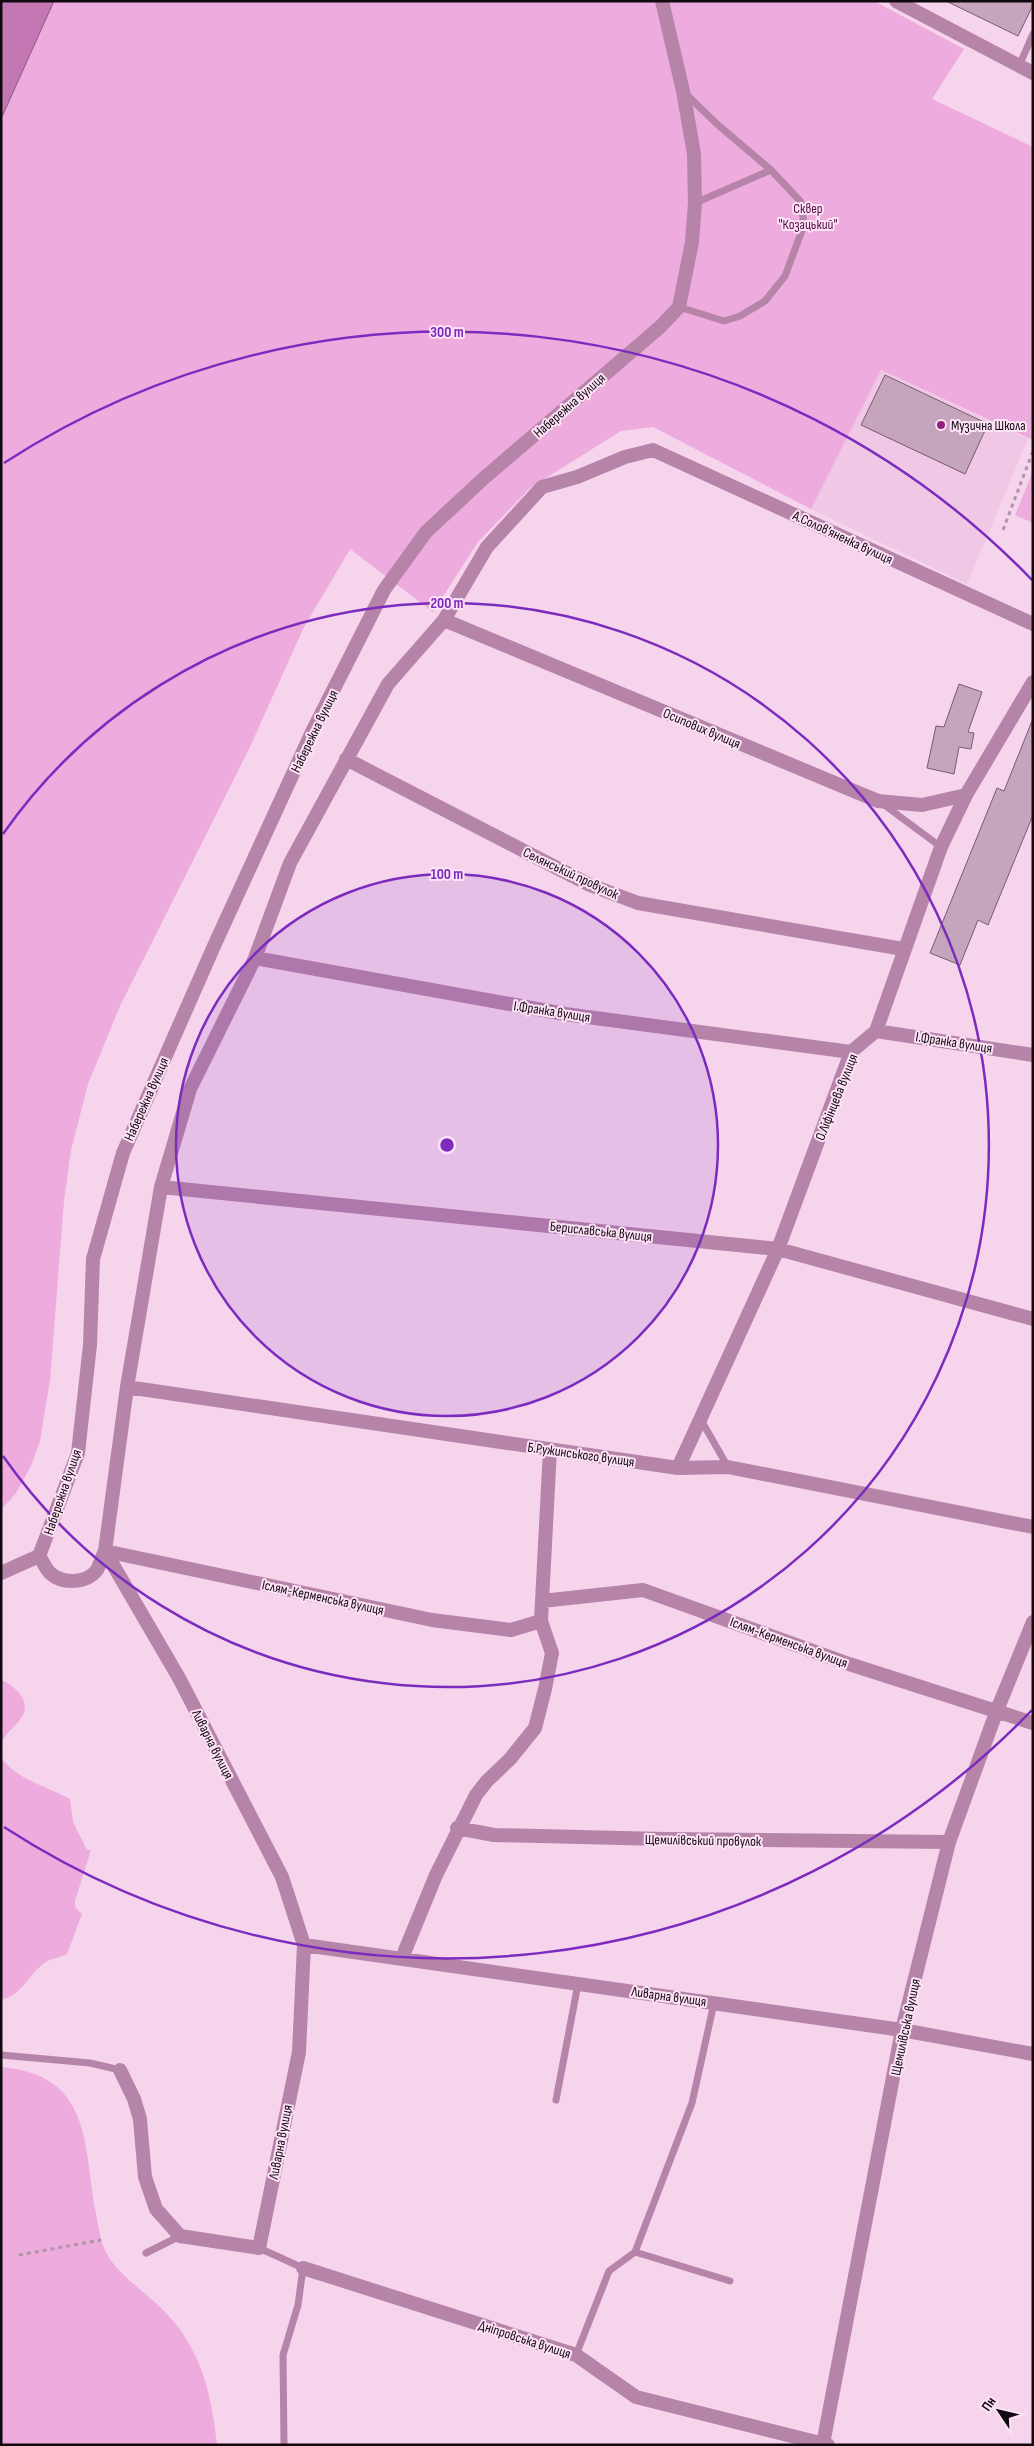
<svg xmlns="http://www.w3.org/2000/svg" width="1034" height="2446" font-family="'Sofia Sans Condensed',sans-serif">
	<rect width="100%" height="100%" fill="#f5d4ec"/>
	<path fill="#f0c8e5" d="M 881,370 L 1028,439 L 967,584 L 811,509 Z"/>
	<path fill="#eeabdd" d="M 54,1 L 874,1 L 964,49 L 932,99 L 1033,147 L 1033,440 L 881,370 L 811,509 L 653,427 L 621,431 L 530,488 L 478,542 L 433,612 L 350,549 L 303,629 L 249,749 L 120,1006 L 88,1084 L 71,1150 L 64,1201 L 50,1380 L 40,1441 L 31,1466 L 16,1493 L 1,1510 L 1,119 Z
		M 1033,471 L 1033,523 L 1015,515 Z
		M 1,1680 C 11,1684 16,1689 22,1697 C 34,1718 6,1728 1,1744 Z
		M 1,1758 C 18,1780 46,1786 70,1799 L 73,1822 L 87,1850 L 91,1850 L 75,1901 L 75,1907 L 82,1914 L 67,1954 C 58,1959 49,1958 42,1965 C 27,1977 21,1996 1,2000 Z
		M 1,2067 C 93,2075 83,2145 96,2214 C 99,2228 100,2242 107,2254 C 118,2274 142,2290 158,2305 C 200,2344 211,2390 217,2445 L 1,2445 Z"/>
	<path fill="#c478b3" stroke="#8f5682" d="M 1,1 L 54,1 L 1,119 Z"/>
	<path fill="#c4a5bc" stroke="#785c71" d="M 946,1 L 1033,1 L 1033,5 L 1018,36 Z
		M 885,375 L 988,424 L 965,474 L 861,425 Z
		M 959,684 L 982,692 L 968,732 L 974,733 L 971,749 L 959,747 L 954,774 L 927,768 L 936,726 L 944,727 Z
		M 1032,721 L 1033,815 L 988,925 L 978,920 L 960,965 L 930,953 L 997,788 L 1004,791 Z"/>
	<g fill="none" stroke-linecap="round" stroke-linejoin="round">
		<path stroke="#af95a8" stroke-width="3" stroke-dasharray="4 4" stroke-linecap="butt" d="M 1003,530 L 1033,451
			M 19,2255 L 101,2240"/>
		<path stroke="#b683a9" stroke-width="7" d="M 1019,66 L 1033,34
			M 695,203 L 771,170
			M 679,307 L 724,321 L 740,316 L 765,301 L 785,276 L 804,225 L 801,202 L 771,170 L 717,124 L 685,93
			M 883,804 L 941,847
			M 701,1420 L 728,1467
			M 1,2055 L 90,2063 L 120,2070
			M 556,2100 L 578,1984
			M 259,2248 L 303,2268 L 298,2305 L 283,2355 L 284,2445
			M 635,2252 L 730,2281
			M 146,2253 L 180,2236
			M 576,2355 L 609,2271 L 635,2252 L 692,2103 L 714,2003"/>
		<path stroke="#b683a9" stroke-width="14" d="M 896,1 L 1033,73
			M 444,620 L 878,801 L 922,805 L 966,795
			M 346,759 L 590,885 L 638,903 L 903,949
			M 255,958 L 565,1014 L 851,1052
			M 876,1031 L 1033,1055
			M 161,1187 L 778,1249 L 1033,1319
			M 127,1387 L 678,1468 L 728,1467 L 1033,1527
			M 678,1468 L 778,1249 L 851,1052 L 876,1031 L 941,847 L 966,795 L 1033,682
			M 105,1551 L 179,1678 L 282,1877 L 304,1945 L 299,2052 L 259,2248 L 180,2236 L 156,2209 L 145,2177 L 140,2119 L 134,2099 L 120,2070
			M 105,1551 L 432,1620 L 511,1630 L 541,1621
			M 39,1556 C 43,1561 45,1568 50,1573 C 62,1584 86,1584 97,1570 C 100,1564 102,1557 105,1551 L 127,1387 L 161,1187 L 190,1089 L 255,958 L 290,863 L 388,684 L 444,620 L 487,547 L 542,487 L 577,477 L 625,457 L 653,450 L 1033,624
			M 39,1556 L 78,1453 L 90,1345 L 93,1259 L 123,1153 L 214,946 L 312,732 L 384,590 L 426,532 L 484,478 L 660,327 L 679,307 L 692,242 L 695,203 L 694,154 L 683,91 L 662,1
			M 1,1573 L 39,1556
			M 542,1601 L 643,1590 L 849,1664 L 1033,1723
			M 457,1828 L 494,1835 L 663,1839 L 949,1842
			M 304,1945 L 902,2030 L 1033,2054
			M 402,1958 L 436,1875 L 476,1795 L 487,1781 L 510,1759 L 535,1728 L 545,1689 L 552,1653 L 541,1621 L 550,1449
			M 303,2268 L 576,2355 L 636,2397 L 828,2445
			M 823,2444 L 902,2030 L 949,1842 L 997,1710 L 1033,1622"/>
	</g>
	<circle cx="447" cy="1145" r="271" fill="#7b2cbf" fill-opacity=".12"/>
	<g fill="none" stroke="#7b2cbf" stroke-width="2.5">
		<circle cx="447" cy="1145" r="271"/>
		<path d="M3 834A542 542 0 1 1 3 1456"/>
		<path d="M1032 1710A813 813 0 0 1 4 1827M4 463A813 813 0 0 1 1032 580"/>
	</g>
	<circle fill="#922080" stroke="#fee3f7" stroke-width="2" cx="941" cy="425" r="5"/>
	<g text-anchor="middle" stroke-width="4" stroke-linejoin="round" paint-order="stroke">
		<g font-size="14" fill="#540e48" stroke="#fee3f7">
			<text x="808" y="213">Сквер<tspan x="808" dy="16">"Козацький"</tspan></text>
		</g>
		<g font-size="14" fill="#120810" stroke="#fee3f7">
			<text transform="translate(569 405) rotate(-41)" y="5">Набережна вулиця</text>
			<text transform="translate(843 537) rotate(25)" y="5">А.Солов’яненка вулиця</text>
			<text transform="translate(702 728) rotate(23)" y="5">Осипових вулиця</text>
			<text transform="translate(314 731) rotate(-64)" y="5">Набережна вулиця</text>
			<text transform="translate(571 873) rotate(25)" y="5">Селянський провулок</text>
			<text transform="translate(552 1011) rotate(9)" y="5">І.Франка вулиця</text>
			<text transform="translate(954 1042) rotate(9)" y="5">І.Франка вулиця</text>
			<text transform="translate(836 1097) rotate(-68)" y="5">О.Ліфінцева вулиця</text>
			<text transform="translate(146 1099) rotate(-66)" y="5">Набережна вулиця</text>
			<text transform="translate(601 1231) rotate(6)" y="5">Бериславська вулиця</text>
			<text transform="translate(581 1454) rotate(8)" y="5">Б.Ружинського вулиця</text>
			<text transform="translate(62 1492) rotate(-71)" y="5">Набережна вулиця</text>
			<text transform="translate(323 1597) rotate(12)" y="5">Іслям-Керменська вулиця</text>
			<text transform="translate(789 1642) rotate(20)" y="5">Іслям-Керменська вулиця</text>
			<text transform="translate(213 1744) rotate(63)" y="5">Ливарна вулиця</text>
			<text transform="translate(703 1840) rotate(1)" y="5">Щемилівський провулок</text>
			<text transform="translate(669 1996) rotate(8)" y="5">Ливарна вулиця</text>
			<text transform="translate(905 2027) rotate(-78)" y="5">Щемилівська вулиця</text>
			<text transform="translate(280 2142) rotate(-79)" y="5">Ливарна вулиця</text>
			<text transform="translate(525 2339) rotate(18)" y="5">Дніпровська вулиця</text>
		</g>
		<g font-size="14" fill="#120810" stroke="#fee3f7" text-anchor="start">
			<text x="951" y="430">Музична Школа</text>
		</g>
	</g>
	<circle cx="447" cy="1145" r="8" fill="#7b2cbf" stroke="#fee3f7" stroke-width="2.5"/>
	<g font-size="15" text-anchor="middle" font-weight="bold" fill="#7b2cbf" stroke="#fee3f7" stroke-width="4" stroke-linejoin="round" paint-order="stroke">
		<text x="447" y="337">300 m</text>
		<text x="447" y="608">200 m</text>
		<text x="447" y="879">100 m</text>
	</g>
	<rect width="1034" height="2446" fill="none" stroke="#120810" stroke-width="5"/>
	<g transform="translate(999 2411) rotate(305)" stroke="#fee3f7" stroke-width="4" paint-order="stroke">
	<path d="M0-4L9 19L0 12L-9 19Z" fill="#120810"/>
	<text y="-8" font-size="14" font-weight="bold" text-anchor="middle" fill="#120810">Пн</text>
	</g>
</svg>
